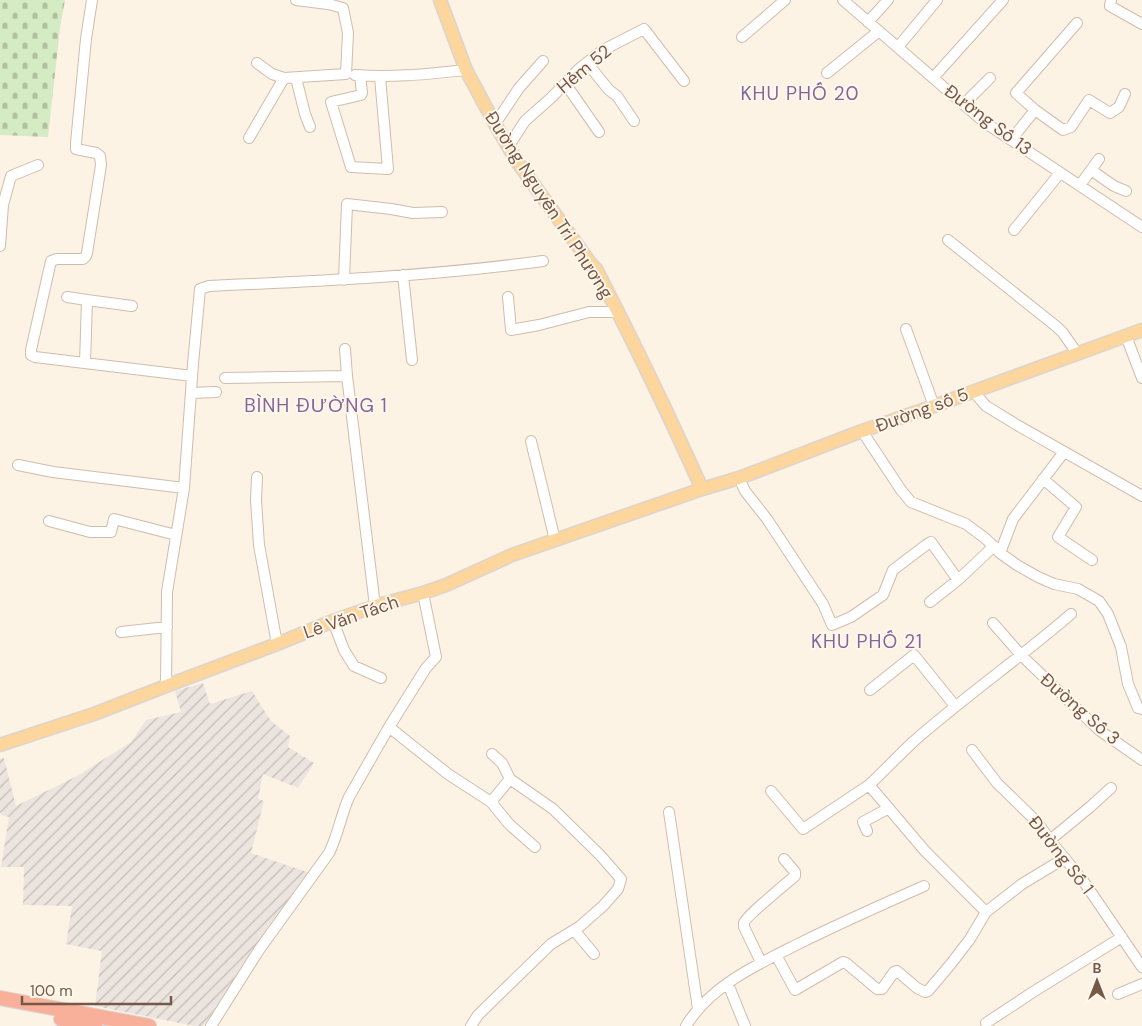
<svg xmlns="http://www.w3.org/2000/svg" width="1142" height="1026" font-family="'DM Sans',sans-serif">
	<defs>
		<pattern id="industrial-furrows" width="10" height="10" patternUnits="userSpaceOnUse" patternTransform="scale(1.25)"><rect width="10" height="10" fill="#ece5df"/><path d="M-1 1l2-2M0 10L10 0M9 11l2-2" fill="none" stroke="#c4bcb7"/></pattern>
		<pattern id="cemetery-stones" width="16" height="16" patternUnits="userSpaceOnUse" patternTransform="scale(1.25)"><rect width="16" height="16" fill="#d4ebc3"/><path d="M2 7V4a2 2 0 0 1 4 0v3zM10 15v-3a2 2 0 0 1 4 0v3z" fill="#b1c1a0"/></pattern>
	</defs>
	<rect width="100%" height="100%" fill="#fdf3e5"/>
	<path fill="url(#industrial-furrows)" d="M 203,683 L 210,704 L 252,691 L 271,721 L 290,736 L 288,747 L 314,763 L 298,788 L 263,774 L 258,799 L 264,801 L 251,853 L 313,874 L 203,1026 L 194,1026 L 95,1006 L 102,951 L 66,944 L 72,906 L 23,905 L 24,867 L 1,867 L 9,817 L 1,815 L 0,811 L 0,759 L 4,758 L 16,806 L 77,776 L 131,742 L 146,720 L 181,712 L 175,691 Z"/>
	<path fill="url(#cemetery-stones)" d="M 0,0 L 65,0 L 60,28 L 48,137 L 0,135 Z"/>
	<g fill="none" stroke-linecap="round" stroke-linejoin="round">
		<g stroke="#d0bcad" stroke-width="12">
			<path id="minor" d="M 92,0 L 86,39 L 76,143 L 76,149 L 96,153 L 100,156 L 101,165 L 87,253 L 86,256 L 83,259 L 57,259 L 51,261 L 31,350 L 31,355 L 35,357 L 192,376
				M 843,0 L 984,122 L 1142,227
				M 1111,0 L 1110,6 L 1142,24
				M 868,22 L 888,0
				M 1077,23 L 1016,93 L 1035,110 L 1063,130 L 1071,127 L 1089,100 L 1110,113 L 1119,107 L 1125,94
				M 742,37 L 785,0
				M 898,47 L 937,0
				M 257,63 L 272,74 L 284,78
				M 587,63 L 609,90 L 617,96 L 634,121
				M 827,73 L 879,31
				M 355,75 C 394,78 427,74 466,70
				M 360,75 L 362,93 L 361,95 L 331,102 L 351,167 L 388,169 L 380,77
				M 296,78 L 305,114 L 310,127
				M 933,78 L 1003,0
				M 565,83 L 599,132
				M 964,104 L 990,78
				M 495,124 L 519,88 L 543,61
				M 249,138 L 284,78 L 346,74 L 348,33 L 343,8 L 328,4 L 296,0
				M 1011,140 L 1035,110
				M 508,147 L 525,121 L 552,97 L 579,69 L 603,50 L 644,29 L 684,81
				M 1091,170 L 1114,186 L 1126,191
				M 1080,185 L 1099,159
				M 1014,230 L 1060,173
				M 948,240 L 1057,327 L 1063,333 L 1077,353
				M 0,246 L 3,205 L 11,176 L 38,165
				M 403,275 L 412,360
				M 344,280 L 347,204 L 391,209 L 413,213 L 442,212
				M 67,297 L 87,300
				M 508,297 L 511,330 L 539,325 L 589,312 L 618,312
				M 906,329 L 934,406
				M 1126,336 L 1142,378
				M 345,349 L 347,376
				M 85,363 L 87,300 L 132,306
				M 225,378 L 347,376 L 375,606
				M 973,391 L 986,406 L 1017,425 L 1142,496
				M 191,393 L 216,392
				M 862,431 L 901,490 L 911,502 L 966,524 L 986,539 L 1000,553 L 1017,565 L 1038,577 L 1054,584 L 1078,589 L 1099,601 L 1108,614 L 1121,647 L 1128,684 L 1138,708 L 1142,709
				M 531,441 L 555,540
				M 18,465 L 53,472 L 184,488
				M 257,477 L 256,500 L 259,545 L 277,644
				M 739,478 L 745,491 L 767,519 L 823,604 L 832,625 L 851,617 L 883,595 L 893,570 L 926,545 L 931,542 L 958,580
				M 1043,479 L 1076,507 L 1058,537 L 1092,560
				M 49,521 L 90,532 L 111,532 L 114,519 L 176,535
				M 1000,553 L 1013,519 L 1064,452
				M 930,602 L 958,580 L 994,546
				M 333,621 L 344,650 L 354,666 L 381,678
				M 993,623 L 1021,655 L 1099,730 L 1142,760
				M 121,632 L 167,627
				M 166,686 L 167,592 L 184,488 L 193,364 L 200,289 L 209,286 C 321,281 432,276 543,261
				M 870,690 L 914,655 L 955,706
				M 389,727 L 448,774 L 491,802 L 510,779 L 553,809 L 600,855 L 621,879 L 618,889 L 603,906 L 579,927 L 551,944 L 478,1015 L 471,1026
				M 972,750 L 997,783 L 1037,822 L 1053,844 L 1084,882 L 1142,967
				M 492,754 L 502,763 L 510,779
				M 771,791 L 803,829 L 869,785
				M 491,802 L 509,824 L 535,847
				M 669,812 L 698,1009
				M 867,831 L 863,822 L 889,808
				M 1050,840 L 1090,807 L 1111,788
				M 986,912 L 925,851 L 869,785 C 884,771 898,756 913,742 C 964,697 1020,658 1071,614
				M 574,930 L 594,954
				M 776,955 L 795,990 L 843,962 L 846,963 L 877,989 L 882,989 L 894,972 L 897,971 L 917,988 L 925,992 L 928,991 L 950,965 L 970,939 L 986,912 L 1022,884 L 1065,858
				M 761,962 L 744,927 C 744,926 744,925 744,923 C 746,916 787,883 795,876 L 795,872 L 784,859
				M 728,984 L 745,1026
				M 1118,994 L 1142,984
				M 986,1023 L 1033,992 L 1122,937
				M 211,1026 L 259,950 L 329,853 C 338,835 341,815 349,797 L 389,727 L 426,668 L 436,657 L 423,593
				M 686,1026 C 709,987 756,965 796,945 C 838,924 881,905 924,886"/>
		</g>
		<g stroke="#dbd4d0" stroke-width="15">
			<path id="major" d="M 440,0 L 466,70 L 495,124 L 518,163 L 591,264 L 596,269 C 633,341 669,415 702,489
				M 0,745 L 94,714 L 166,686 L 277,644 L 333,621 L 375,606 L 423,593 L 446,585 L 512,555 L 702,489 L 739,478 L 862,431 L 934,406 L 1142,330"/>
		</g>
		<g stroke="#dbd4d0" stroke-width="16">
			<path id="highway" d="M 0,998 L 149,1026
				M 61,1019 L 95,1026"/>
		</g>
		<use href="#minor" stroke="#fff" stroke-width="10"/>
		<use href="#major" stroke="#fcd69c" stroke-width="12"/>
		<use href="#highway" stroke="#f8b09b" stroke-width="14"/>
	</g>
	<g text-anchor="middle" stroke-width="4" stroke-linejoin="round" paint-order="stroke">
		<g font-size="18" fill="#765849" stroke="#fff7eb">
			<text transform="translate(584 69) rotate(-40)" y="6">Hẻm 52</text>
			<text transform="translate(988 120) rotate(37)" y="6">Đường Số 13</text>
			<text transform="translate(549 205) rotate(57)" y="6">Đường Nguyễn Tri Phương</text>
			<text transform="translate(922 410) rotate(-20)" y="6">Đường số 5</text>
			<text transform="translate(351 617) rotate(-19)" y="6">Lê Văn Tách</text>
			<text transform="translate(1080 709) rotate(41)" y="6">Đường Số 3</text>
			<text transform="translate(1061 855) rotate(52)" y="6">Đường Số 1</text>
		</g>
		<g font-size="19" letter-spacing="1" fill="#86659a" stroke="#fff7eb">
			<text x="800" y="100">KHU PHỐ 20</text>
			<text x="316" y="412">BÌNH ĐƯỜNG 1</text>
			<text x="867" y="648">KHU PHỐ 21</text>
		</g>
	</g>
	<g transform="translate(1097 981)" stroke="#fff7eb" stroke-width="4" paint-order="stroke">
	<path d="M0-4L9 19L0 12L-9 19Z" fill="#765849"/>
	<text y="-8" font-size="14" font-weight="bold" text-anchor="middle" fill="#765849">B</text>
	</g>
	<path d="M22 996v8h149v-8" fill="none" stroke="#765849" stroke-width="2.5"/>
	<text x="30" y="996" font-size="15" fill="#765849" stroke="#fff7eb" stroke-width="4" paint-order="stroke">100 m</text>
</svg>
